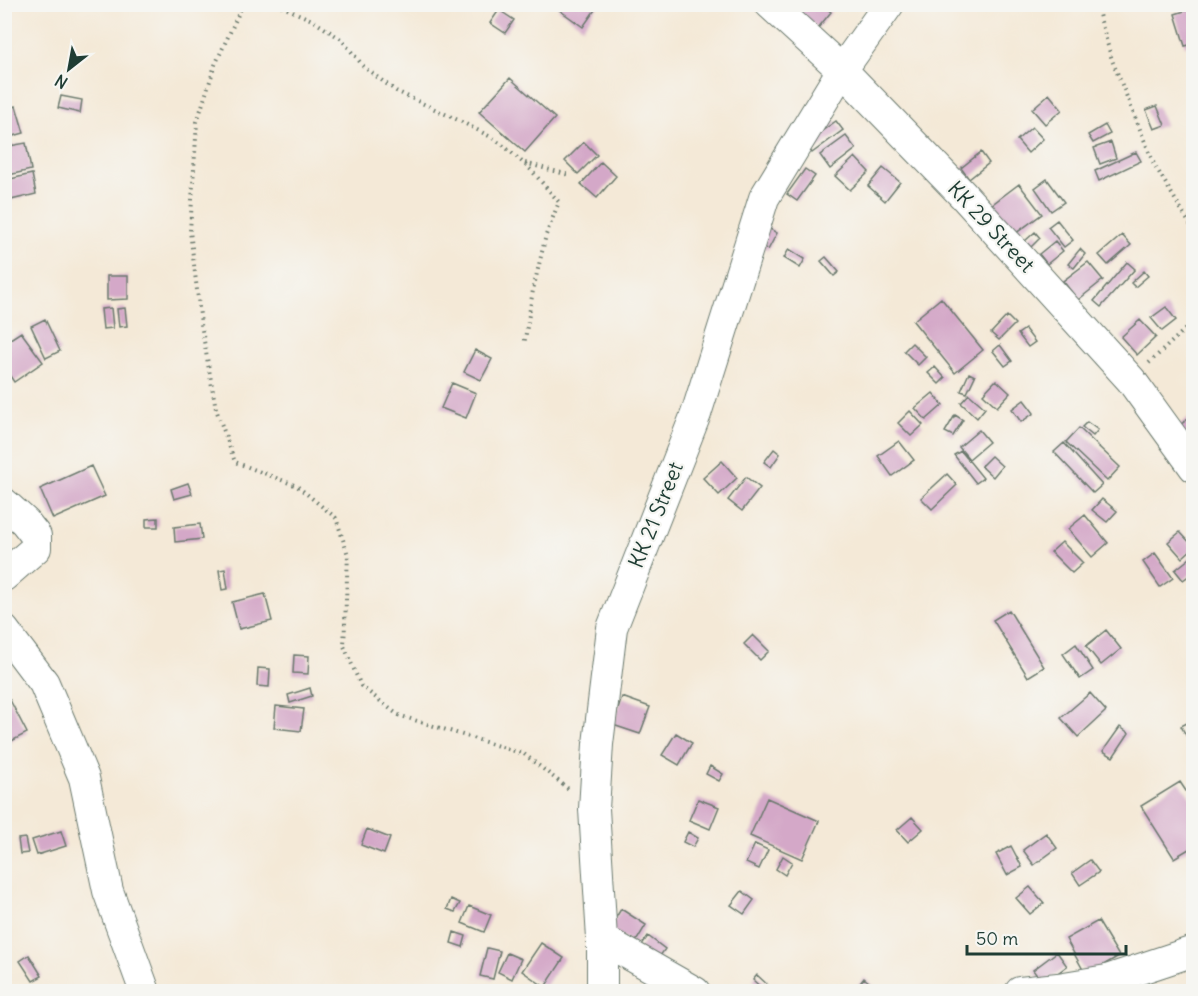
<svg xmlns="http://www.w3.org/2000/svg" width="1198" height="996" font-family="Delius,sans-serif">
	<rect width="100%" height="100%" fill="#f6f6f2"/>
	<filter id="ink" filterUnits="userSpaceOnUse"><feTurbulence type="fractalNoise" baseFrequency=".0167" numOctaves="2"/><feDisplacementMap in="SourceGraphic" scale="12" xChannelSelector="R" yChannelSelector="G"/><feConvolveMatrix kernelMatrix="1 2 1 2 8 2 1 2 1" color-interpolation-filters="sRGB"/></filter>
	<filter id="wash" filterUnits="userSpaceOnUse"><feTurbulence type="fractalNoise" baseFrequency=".008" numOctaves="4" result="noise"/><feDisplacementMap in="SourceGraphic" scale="24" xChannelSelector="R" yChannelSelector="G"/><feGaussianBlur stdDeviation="1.35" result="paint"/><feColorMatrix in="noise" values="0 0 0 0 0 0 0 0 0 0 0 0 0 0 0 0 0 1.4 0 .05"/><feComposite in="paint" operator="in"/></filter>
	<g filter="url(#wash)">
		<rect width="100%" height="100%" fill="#f4e9d7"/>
		<g id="blocks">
			<path fill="#d4a8c8" d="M 561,4 L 599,4 L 583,27 L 558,9 Z
				M 789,4 L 822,4 L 831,12 L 818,28 Z
				M 1194,8 L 1194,44 L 1185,46 L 1175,14 Z
				M 499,10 L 514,20 L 505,33 L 490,23 Z
				M 510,78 L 555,118 L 525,152 L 479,112 Z
				M 1049,94 L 1062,110 L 1045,124 L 1032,109 Z
				M 61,96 L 82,100 L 80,113 L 58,108 Z
				M 16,106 L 24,133 L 6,138 L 4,133 L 4,110 Z
				M 1157,106 L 1165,125 L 1154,129 L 1146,110 Z
				M 836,121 L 843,130 L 812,153 L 805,143 Z
				M 1105,125 L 1110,134 L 1093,143 L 1088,135 Z
				M 1032,127 L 1043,139 L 1028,153 L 1017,140 Z
				M 846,136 L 856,149 L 830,169 L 820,155 Z
				M 584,142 L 597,155 L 578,174 L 565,161 Z
				M 1111,142 L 1116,158 L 1100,164 L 1094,148 Z
				M 26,143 L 31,170 L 4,176 L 4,147 Z
				M 981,152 L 989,163 L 969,179 L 961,168 Z
				M 1136,152 L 1141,161 L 1099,181 L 1095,171 Z
				M 855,157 L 869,172 L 850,190 L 835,176 Z
				M 601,162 L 616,176 L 597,198 L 581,184 Z
				M 883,168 L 900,182 L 885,201 L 868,186 Z
				M 805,169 L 815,176 L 797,201 L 787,194 Z
				M 32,174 L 36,194 L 11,200 L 6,180 Z
				M 1047,179 L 1064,202 L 1051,211 L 1035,188 Z
				M 1019,184 L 1042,214 L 1008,239 L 986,209 Z
				M 1057,220 L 1073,240 L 1064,247 L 1048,227 Z
				M 760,223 L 777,233 L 768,250 L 751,240 Z
				M 1035,232 L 1040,238 L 1031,247 L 1025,241 Z
				M 1122,235 L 1131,245 L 1108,265 L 1099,255 Z
				M 1055,241 L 1063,251 L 1047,264 L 1039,254 Z
				M 789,249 L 805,259 L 800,268 L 784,258 Z
				M 1080,249 L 1085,254 L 1074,268 L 1068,264 Z
				M 826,257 L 839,272 L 834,276 L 821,261 Z
				M 1088,262 L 1103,280 L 1078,300 L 1063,281 Z
				M 1127,262 L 1135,269 L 1101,307 L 1094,301 Z
				M 1144,271 L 1148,276 L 1135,287 L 1131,283 Z
				M 107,276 L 128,276 L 128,299 L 107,300 Z
				M 941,298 L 983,350 L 955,373 L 913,321 Z
				M 1166,307 L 1176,320 L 1162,331 L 1151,318 Z
				M 111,308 L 113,328 L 103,329 L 101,309 Z
				M 125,308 L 127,326 L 119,327 L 117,309 Z
				M 1007,316 L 1015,324 L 999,340 L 991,333 Z
				M 45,319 L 60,351 L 46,358 L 31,326 Z
				M 1140,320 L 1156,337 L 1137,355 L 1121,337 Z
				M 1025,329 L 1035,342 L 1028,347 L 1018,334 Z
				M 21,332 L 43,362 L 14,382 L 4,367 L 4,343 Z
				M 912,343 L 926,357 L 918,365 L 904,351 Z
				M 1000,345 L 1012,361 L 1005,366 L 993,351 Z
				M 475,350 L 492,359 L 481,380 L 464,372 Z
				M 935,367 L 945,378 L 939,384 L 928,373 Z
				M 969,373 L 975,376 L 967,393 L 961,391 Z
				M 996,380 L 1010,393 L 997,407 L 983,394 Z
				M 452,383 L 476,393 L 466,418 L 441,408 Z
				M 933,393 L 943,405 L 926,420 L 915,408 Z
				M 969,394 L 985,408 L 977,418 L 961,403 Z
				M 1024,400 L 1034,413 L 1021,422 L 1012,409 Z
				M 910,411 L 923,425 L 911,436 L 898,423 Z
				M 955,415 L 963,420 L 953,436 L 945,432 Z
				M 1194,415 L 1194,439 L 1189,442 L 1177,427 Z
				M 1087,422 L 1098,430 L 1093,436 L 1082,427 Z
				M 1079,428 L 1120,467 L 1107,481 L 1066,442 Z
				M 979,430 L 989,442 L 969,459 L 959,447 Z
				M 899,441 L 914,460 L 892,476 L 878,456 Z
				M 1064,443 L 1102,485 L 1093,493 L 1054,452 Z
				M 774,449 L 780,454 L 771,467 L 764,462 Z
				M 961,451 L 983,478 L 976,483 L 954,455 Z
				M 991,456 L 1002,466 L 993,477 L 981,466 Z
				M 722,461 L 737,478 L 719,495 L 703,478 Z
				M 91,466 L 105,496 L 53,519 L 40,489 Z
				M 947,474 L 957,485 L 932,509 L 921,498 Z
				M 746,477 L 760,488 L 742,511 L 728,500 Z
				M 188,483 L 192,494 L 174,499 L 171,489 Z
				M 1102,499 L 1117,511 L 1107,522 L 1092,510 Z
				M 1085,515 L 1108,543 L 1092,557 L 1068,529 Z
				M 158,518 L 158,527 L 146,527 L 146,519 Z
				M 200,524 L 202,539 L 175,542 L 174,527 Z
				M 1180,532 L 1194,547 L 1182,558 L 1168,542 Z
				M 1062,542 L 1083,563 L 1072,573 L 1051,552 Z
				M 1155,553 L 1173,578 L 1160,587 L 1143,562 Z
				M 1194,555 L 1194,572 L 1183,580 L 1175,570 Z
				M 225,569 L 228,589 L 222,590 L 219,570 Z
				M 265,594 L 272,621 L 239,629 L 232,602 Z
				M 1009,610 L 1044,667 L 1028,677 L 993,620 Z
				M 1106,630 L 1121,649 L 1101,665 L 1086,646 Z
				M 753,635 L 769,651 L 760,660 L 744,644 Z
				M 1076,644 L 1093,670 L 1080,679 L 1063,654 Z
				M 294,655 L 309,656 L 308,674 L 293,673 Z
				M 258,668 L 270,669 L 269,687 L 257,686 Z
				M 310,688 L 312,696 L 290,703 L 288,695 Z
				M 1090,693 L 1106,711 L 1078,737 L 1061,718 Z
				M 622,697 L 650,707 L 640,734 L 613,725 Z
				M 10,700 L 27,733 L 4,745 L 4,703 Z
				M 276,706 L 304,709 L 301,731 L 274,728 Z
				M 1189,722 L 1194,730 L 1194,750 L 1181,726 Z
				M 1120,727 L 1129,733 L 1113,757 L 1103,751 Z
				M 676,733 L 692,743 L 679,765 L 662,755 Z
				M 710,766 L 723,774 L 719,781 L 706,774 Z
				M 1180,782 L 1194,803 L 1194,846 L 1174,858 L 1141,806 Z
				M 767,798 L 819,821 L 802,859 L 750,836 Z
				M 698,799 L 719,807 L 710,829 L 689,820 Z
				M 912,817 L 923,829 L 908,842 L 897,830 Z
				M 367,829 L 390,838 L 384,854 L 361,845 Z
				M 61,831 L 66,846 L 37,855 L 32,840 Z
				M 688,832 L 698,838 L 693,847 L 683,842 Z
				M 1046,833 L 1057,848 L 1034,865 L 1023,850 Z
				M 25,838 L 28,853 L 20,854 L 18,839 Z
				M 755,844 L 768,850 L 759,869 L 746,863 Z
				M 1011,846 L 1022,867 L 1007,875 L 996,854 Z
				M 783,856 L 792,862 L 785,875 L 776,869 Z
				M 1090,860 L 1099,872 L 1080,885 L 1072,873 Z
				M 1030,887 L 1044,903 L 1030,914 L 1016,898 Z
				M 742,891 L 754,900 L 744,914 L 731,905 Z
				M 451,899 L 460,903 L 455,912 L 447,909 Z
				M 469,906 L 491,915 L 484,932 L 462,923 Z
				M 621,909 L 646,925 L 634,945 L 609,929 Z
				M 1098,921 L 1119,956 L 1086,975 L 1066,939 Z
				M 454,932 L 466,936 L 463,947 L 451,943 Z
				M 648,936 L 665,949 L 653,966 L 636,953 Z
				M 541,943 L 564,958 L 545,987 L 522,971 Z
				M 487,948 L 500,951 L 493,979 L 480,976 Z
				M 1057,952 L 1067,966 L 1043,984 L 1033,970 Z
				M 507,953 L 521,959 L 512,979 L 498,972 Z
				M 29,955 L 42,976 L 33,981 L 20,961 Z
				M 757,975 L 770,987 L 766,992 L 753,980 Z
				M 864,978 L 874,986 L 869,992 L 853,992 Z"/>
		</g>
	</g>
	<g filter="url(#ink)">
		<use href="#blocks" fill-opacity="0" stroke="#6a796d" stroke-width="1.5"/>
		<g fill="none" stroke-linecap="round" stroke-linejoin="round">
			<g stroke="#6a796d" stroke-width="32">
				<path id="minor" d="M 770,4 L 842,70 L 963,195 L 1131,380 L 1194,467
					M 4,503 L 25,522 L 36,536 L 36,548 L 4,576
					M 4,630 L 44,683 L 84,778 L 108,891 L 145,992
					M 602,939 L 695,992
					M 602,992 L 602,939 L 594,809 L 598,744 L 612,628 L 696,414 L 764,198 L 842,70 L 889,4
					M 1020,992 L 1058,988 L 1107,980 L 1194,951"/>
			</g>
			<path stroke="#6a796d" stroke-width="4" stroke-dasharray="1.5 4.5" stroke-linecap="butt" d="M 243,4 L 215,65 L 197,122 L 190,231 L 201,324 L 216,409 L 235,462 L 297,486 L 336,518 L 348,555 L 344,646 L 361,686 L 398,715 L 524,754 L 571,791
				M 276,4 L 312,20 L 341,39 L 365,68 L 396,91 L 458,120 L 491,137 L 504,146 L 531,170 L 559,202 L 546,235 L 533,290 L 524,345
				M 1096,4 L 1112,60 L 1154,164 L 1194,231
				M 525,163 L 569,175
				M 1149,363 L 1194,321"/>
			<use href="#minor" stroke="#fff" stroke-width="30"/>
		</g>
	</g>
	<g text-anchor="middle" stroke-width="4.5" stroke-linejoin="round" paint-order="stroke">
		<g font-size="21" fill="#1f3d34" stroke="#f6f6f2">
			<text transform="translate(991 227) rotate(47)" y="7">KK 29 Street</text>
			<text transform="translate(656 515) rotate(-68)" y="7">KK 21 Street</text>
		</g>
	</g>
	<rect width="1198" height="996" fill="none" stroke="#f6f6f2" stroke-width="24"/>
	<g transform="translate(69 69) rotate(211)" stroke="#f6f6f2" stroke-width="4.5" paint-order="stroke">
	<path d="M0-4.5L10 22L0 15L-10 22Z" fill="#1f3d34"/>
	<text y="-9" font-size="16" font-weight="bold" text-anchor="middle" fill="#1f3d34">N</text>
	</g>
	<path d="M967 945v9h159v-9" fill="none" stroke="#1f3d34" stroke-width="3"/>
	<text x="976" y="945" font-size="18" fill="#1f3d34" stroke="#f6f6f2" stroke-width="4.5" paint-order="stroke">50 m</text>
</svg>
